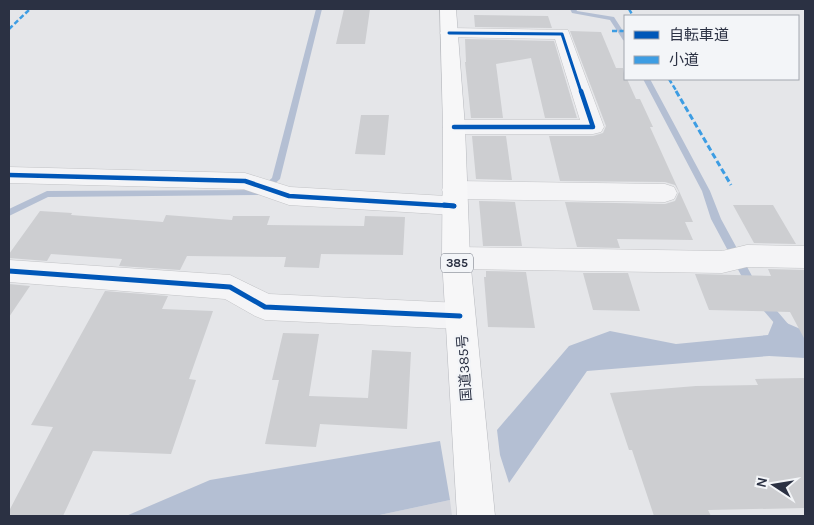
<svg xmlns="http://www.w3.org/2000/svg" width="814" height="525" font-family="Karla,'Noto Sans JP',sans-serif">
	<rect width="100%" height="100%" fill="#e5e6e9"/>
	<path fill="#d3d5dc" d="M 450,500 L 452,516 L 375,516 Z"/>
	<path fill="#b4bfd3" d="M 775,318 L 805,331 L 805,358 L 769,356 L 587,371 L 509,483 L 500,455 L 497,430 L 569,346 L 610,331 L 676,344 L 768,335 Z
		M 440,441 L 450,500 L 375,516 L 126,516 L 210,480 Z"/>
	<g fill="none" stroke-linecap="round" stroke-linejoin="round">
		<path fill="#b4bfd3" fill-rule="evenodd" d="M 316,9 L 322,9 L 280,179 L 262,195 L 48,197 L 9,216 L 9,209 L 47,191 L 257,190 L 272,178 Z
			M 570,9 L 576,9 L 577,11 L 614,17 L 625,34 L 625,41 L 623,40 L 610,20 L 572,13 Z
			M 643,79 L 650,79 L 710,191 L 721,219 L 758,287 L 757,290 L 753,291 L 749,290 L 711,219 L 702,191 Z
			M 762,296 L 766,298 L 789,325 L 791,328 L 789,331 L 785,333 L 781,331 L 758,304 L 757,301 L 758,298 Z"/>
	</g>
	<path fill="#cdced1" d="M 344,9 L 370,9 L 365,44 L 336,44 Z
		M 474,15 L 548,16 L 552,28 L 475,27 Z
		M 570,31 L 601,32 L 616,68 L 623,68 L 625,79 L 627,79 L 636,99 L 640,99 L 653,127 L 650,127 L 693,222 L 685,222 L 693,240 L 617,239 L 620,248 L 577,247 L 565,202 L 665,204 L 675,201 L 679,192 L 675,185 L 665,182 L 560,181 L 549,136 L 593,136 L 603,133 L 606,126 Z
		M 465,39 L 554,41 L 577,118 L 545,118 L 531,58 L 496,64 L 503,118 L 471,118 L 465,62 L 466,62 Z
		M 361,115 L 389,115 L 385,155 L 355,154 Z
		M 472,136 L 506,136 L 512,180 L 476,179 Z
		M 479,201 L 515,202 L 522,246 L 483,246 Z
		M 733,205 L 773,205 L 796,244 L 754,243 Z
		M 40,211 L 72,213 L 71,215 L 163,222 L 166,215 L 232,220 L 233,216 L 270,216 L 267,225 L 364,226 L 365,216 L 405,217 L 403,255 L 321,254 L 319,268 L 284,267 L 286,257 L 187,256 L 180,270 L 119,266 L 122,259 L 51,254 L 47,261 L 9,258 L 9,254 Z
		M 768,269 L 805,270 L 805,340 L 790,312 L 709,310 L 695,274 L 771,276 Z
		M 486,271 L 526,272 L 535,328 L 488,327 L 484,277 L 486,277 Z
		M 583,273 L 628,273 L 640,311 L 593,310 Z
		M 9,284 L 30,286 L 9,317 Z
		M 105,291 L 168,296 L 162,309 L 213,311 L 189,379 L 196,380 L 171,454 L 93,451 L 63,516 L 9,516 L 9,511 L 53,427 L 31,425 Z
		M 283,333 L 319,334 L 309,396 L 368,398 L 372,350 L 411,352 L 407,429 L 320,424 L 316,447 L 265,444 L 279,380 L 272,380 Z
		M 805,378 L 805,508 L 708,510 L 711,516 L 654,516 L 632,450 L 629,450 L 610,393 L 696,386 L 758,385 L 755,379 Z"/>
	<g fill="none" stroke-linecap="round" stroke-linejoin="round">
		<g stroke="#c3c4c7" stroke-width="1">
			<path id="minor" d="M 449,28 L 568,30 L 604,127 L 601,132 L 593,134 L 454,134 L 446,132 L 443,127 L 446,122 L 454,120 L 580,120 L 555,39 L 443,37 L 440,33 L 443,29 Z
				M 9,167 L 245,173 L 290,187 L 446,196 L 442,190 L 445,184 L 454,181 L 665,184 L 674,187 L 677,193 L 674,199 L 665,202 L 461,199 L 467,206 L 463,213 L 454,215 L 289,205 L 243,189 L 9,183 Z
				M 747,245 L 805,246 L 805,268 L 747,267 L 722,273 L 456,269 L 446,266 L 442,258 L 446,250 L 456,247 L 722,251 Z
				M 9,260 L 230,275 L 269,294 L 460,303 L 471,307 L 475,316 L 471,325 L 460,329 L 265,320 L 255,316 L 225,299 L 9,282 Z"/>
		</g>
		<g stroke="#b7b9be" stroke-width="1">
			<path id="trunk" d="M 440,9 L 456,9 L 465,127 L 470,258 L 495,516 L 457,516 L 442,258 L 443,127 Z"/>
		</g>
		<use href="#minor" fill="#f4f4f6" fill-rule="evenodd"/>
		<use href="#trunk" fill="#f7f7f8" fill-rule="evenodd"/>
		<path stroke="#3d9de3" stroke-width="2.5" stroke-dasharray="5 2.5" stroke-linecap="butt" d="M 629,9 L 633,16
			M 9,29 L 30,9
			M 612,31 L 625,31
			M 669,79 L 677,92"/>
		<path stroke="#3d9de3" stroke-width="3" stroke-dasharray="6 3" stroke-linecap="butt" d="M 676,91 L 731,185"/>
		<g stroke="#f3f5f8" stroke-width="5">
			<path id="cycleway-far2" d="M 449,33 L 562,34 L 581,92"/>
		</g>
		<g stroke="#f3f5f8" stroke-width="7">
			<path id="cycleway-far1" d="M 454,127 L 593,127 L 581,91
				M 9,175 L 245,181 L 289,196 L 454,206"/>
		</g>
		<g stroke="#f3f5f8" stroke-width="8">
			<path id="cycleway" d="M 444,205 L 454,206
				M 9,271 L 230,287 L 265,307 L 460,316"/>
		</g>
		<use href="#cycleway-far2" stroke="#0057b8" stroke-width="3"/>
		<use href="#cycleway-far1" stroke="#0057b8" stroke-width="4.5"/>
		<use href="#cycleway" stroke="#0057b8" stroke-width="5"/>
	</g>
	<g text-anchor="middle" stroke-width="4.5" stroke-linejoin="round" paint-order="stroke">
		<rect fill="#f3f5f8" stroke="#676c79" stroke-width="1" x="441" y="253.5" width="32" height="19" rx="4"/>
		<g font-size="12" font-weight="bold" fill="#2b3143">
			<text x="457" y="267">385</text>
		</g>
		<g font-size="14" fill="#2b3143" stroke="#f3f5f8">
			<text transform="translate(464 368) rotate(-94)" y="5">国道385号</text>
		</g>
	</g>
	<rect width="814" height="525" fill="none" stroke="#2b3143" stroke-width="20"/>
	<rect x="624" y="15" width="175" height="65" fill="#f3f5f8" stroke="#a3a7b0"/>
	<rect x="634" y="31" width="25" height="8" fill="#0057b8" stroke="#a3a7b0"/>
	<text x="669" y="40" font-size="15" fill="#2b3143">自転車道</text>
	<rect x="634" y="56" width="25" height="8" fill="#3d9de3" stroke="#a3a7b0"/>
	<text x="669" y="65" font-size="15" fill="#2b3143">小道</text>
	<g transform="translate(774 485) rotate(282)" stroke="#f3f5f8" stroke-width="4" paint-order="stroke">
	<path d="M0-4L9 19L0 12L-9 19Z" fill="#2b3143"/>
	<text y="-8" font-size="14" font-weight="bold" text-anchor="middle" fill="#2b3143">N</text>
	</g>
</svg>
